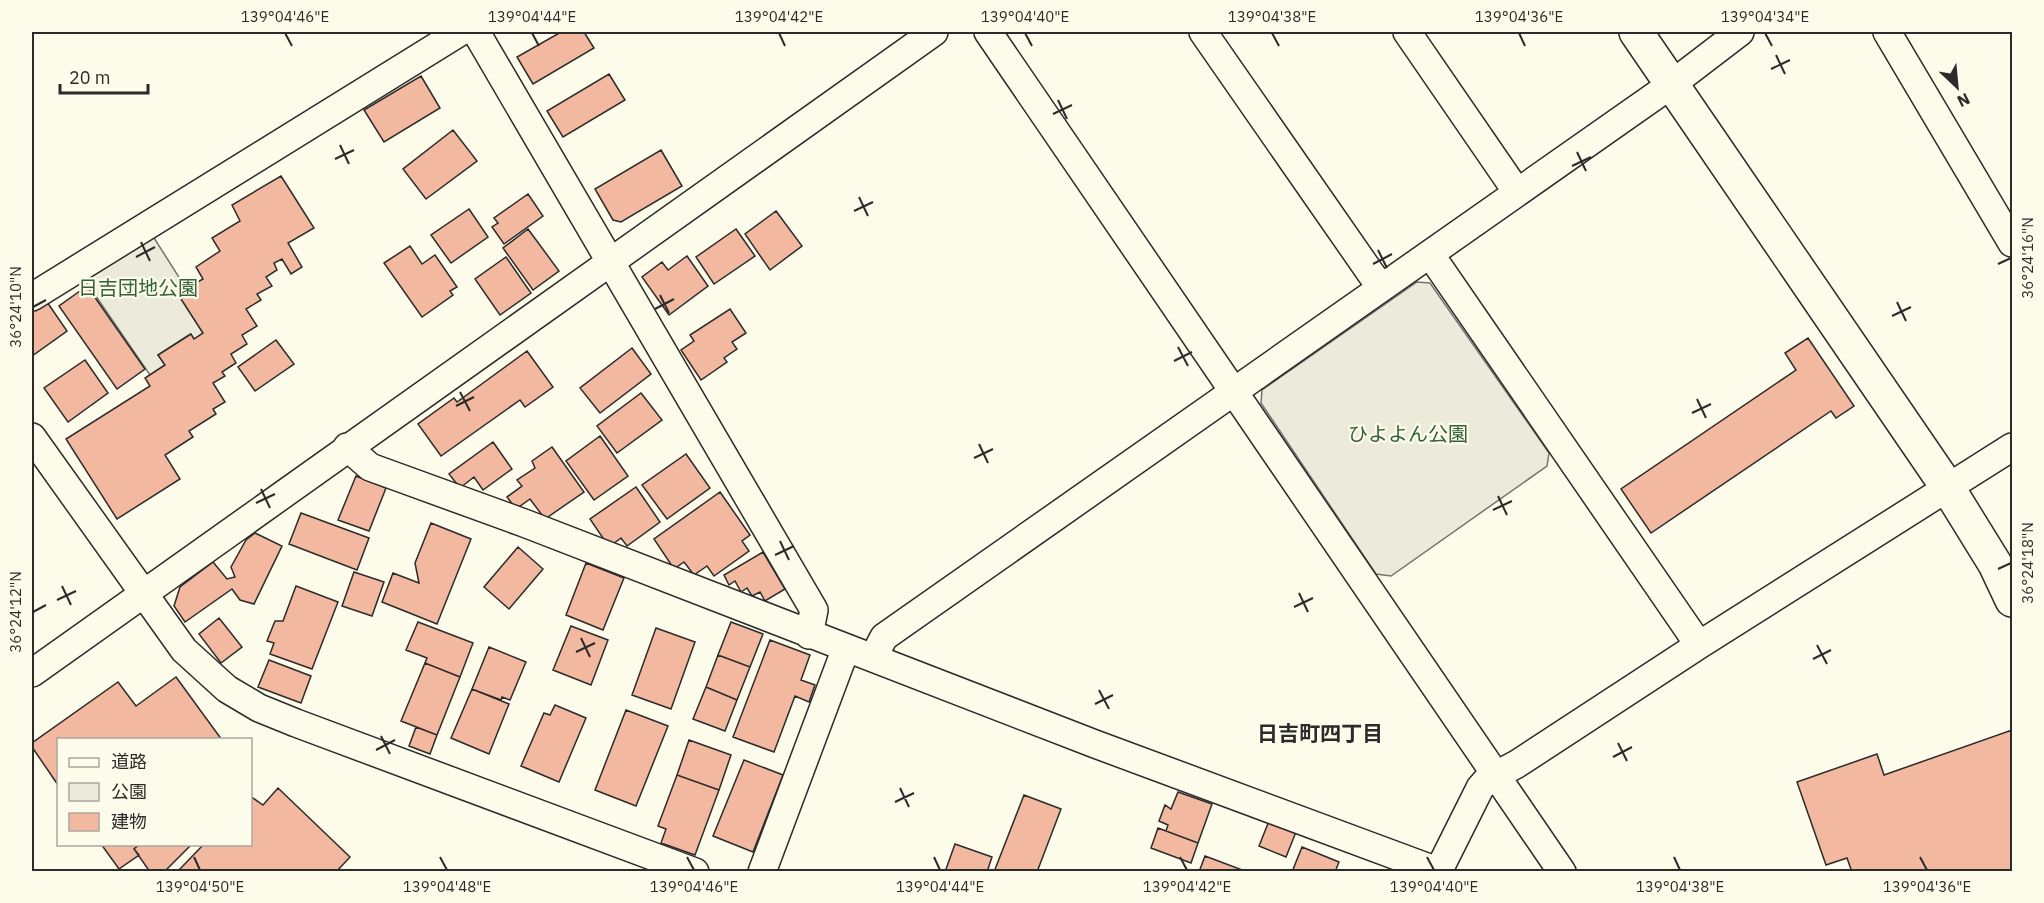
<svg xmlns="http://www.w3.org/2000/svg" width="2044" height="903" font-family="'IBM Plex Sans','Noto Sans JP',sans-serif">
	<rect width="100%" height="100%" fill="#fdfbea"/>
	<path fill="#ecebdb" stroke="#74746e" stroke-width="1.5" d="M 149,230 L 189,293 L 181,299 L 203,333 L 194,339 L 190,334 L 158,355 L 165,365 L 150,375 L 80,273 Z
		M 1417,282 L 1430,283 L 1549,453 L 1547,466 L 1391,576 L 1376,574 L 1261,403 L 1262,390 Z"/>
	<path fill="#f2b8a0" stroke="#2b2b2b" stroke-width="1.5" d="M 561,32 L 584,32 L 594,48 L 533,84 L 517,57 Z
		M 609,74 L 625,100 L 563,137 L 547,111 Z
		M 421,76 L 440,108 L 384,142 L 364,110 Z
		M 453,130 L 477,161 L 426,199 L 403,169 Z
		M 661,150 L 682,186 L 621,222 L 613,220 L 595,189 Z
		M 281,176 L 314,228 L 288,243 L 302,267 L 291,274 L 282,259 L 274,263 L 277,270 L 266,277 L 272,286 L 257,294 L 261,300 L 246,309 L 257,326 L 242,335 L 247,344 L 231,354 L 236,363 L 222,372 L 225,376 L 213,383 L 225,402 L 213,409 L 216,414 L 189,431 L 193,437 L 165,455 L 180,479 L 117,519 L 66,439 L 150,386 L 145,378 L 165,365 L 158,355 L 191,334 L 194,339 L 203,333 L 181,299 L 189,293 L 186,289 L 203,279 L 196,267 L 220,251 L 212,238 L 240,221 L 232,205 Z
		M 528,194 L 543,216 L 504,244 L 492,227 L 498,223 L 494,218 Z
		M 469,209 L 488,237 L 451,263 L 431,235 Z
		M 776,211 L 802,246 L 770,270 L 745,234 Z
		M 528,229 L 559,271 L 533,290 L 503,248 Z
		M 736,229 L 755,256 L 714,284 L 696,257 Z
		M 410,246 L 422,264 L 435,255 L 457,287 L 450,291 L 453,295 L 422,317 L 384,263 Z
		M 687,256 L 708,286 L 669,315 L 642,277 L 662,262 L 668,270 Z
		M 506,257 L 531,293 L 500,315 L 475,279 Z
		M 87,286 L 145,369 L 117,389 L 59,306 Z
		M 45,299 L 67,331 L 32,356 L 32,308 Z
		M 730,309 L 746,333 L 732,342 L 737,349 L 724,358 L 727,362 L 701,380 L 681,350 L 694,341 L 690,335 Z
		M 1808,338 L 1854,406 L 1836,418 L 1831,411 L 1651,533 L 1621,489 L 1796,370 L 1785,353 Z
		M 276,340 L 294,364 L 255,391 L 238,367 Z
		M 632,348 L 651,374 L 600,413 L 580,388 Z
		M 527,351 L 553,387 L 525,407 L 520,400 L 441,456 L 418,424 L 454,398 L 457,402 Z
		M 85,360 L 108,393 L 68,422 L 44,388 Z
		M 641,393 L 662,420 L 617,453 L 597,426 Z
		M 600,436 L 628,476 L 594,500 L 566,461 Z
		M 493,442 L 512,469 L 483,490 L 474,477 L 460,488 L 449,474 Z
		M 552,447 L 584,492 L 545,519 L 530,499 L 516,509 L 507,497 L 522,486 L 517,480 L 535,468 L 532,461 Z
		M 686,454 L 710,488 L 667,519 L 642,485 Z
		M 356,476 L 386,488 L 369,531 L 338,520 Z
		M 636,487 L 660,522 L 627,546 L 621,538 L 609,547 L 590,519 Z
		M 720,492 L 750,535 L 742,541 L 749,551 L 714,576 L 707,566 L 694,575 L 684,562 L 674,569 L 654,539 Z
		M 301,513 L 369,538 L 357,570 L 289,544 Z
		M 431,523 L 471,539 L 437,624 L 382,602 L 393,573 L 419,583 L 415,563 Z
		M 255,533 L 282,546 L 254,604 L 240,600 L 232,589 L 185,622 L 174,606 L 180,587 L 213,562 L 227,579 L 235,577 L 231,567 L 246,540 Z
		M 518,547 L 543,569 L 509,609 L 484,587 Z
		M 763,552 L 785,589 L 765,601 L 760,592 L 752,596 L 747,588 L 741,592 L 735,581 L 729,585 L 724,575 Z
		M 586,563 L 624,578 L 603,630 L 566,615 Z
		M 354,572 L 384,582 L 372,616 L 342,606 Z
		M 296,586 L 338,602 L 312,669 L 270,654 L 274,643 L 267,641 L 275,621 L 283,621 Z
		M 219,618 L 242,647 L 221,663 L 199,634 Z
		M 418,622 L 473,643 L 460,677 L 425,663 L 427,658 L 406,650 Z
		M 731,622 L 763,634 L 750,667 L 718,655 Z
		M 571,626 L 608,640 L 591,685 L 553,670 Z
		M 656,628 L 695,642 L 671,709 L 632,695 Z
		M 770,640 L 810,655 L 801,680 L 815,685 L 809,702 L 795,696 L 774,752 L 733,737 Z
		M 489,647 L 526,662 L 510,700 L 502,697 L 501,700 L 472,689 Z
		M 718,655 L 750,667 L 737,700 L 706,687 Z
		M 269,660 L 311,676 L 301,703 L 258,687 Z
		M 425,663 L 460,677 L 437,735 L 401,721 Z
		M 176,677 L 222,740 L 58,740 L 58,785 L 32,747 L 32,743 L 118,682 L 136,706 Z
		M 706,687 L 737,700 L 725,731 L 693,719 Z
		M 472,689 L 509,704 L 489,754 L 451,738 Z
		M 555,705 L 586,718 L 559,782 L 521,766 L 544,713 L 550,715 Z
		M 626,710 L 668,726 L 636,806 L 595,790 Z
		M 416,727 L 437,735 L 430,754 L 409,746 Z
		M 2012,730 L 2012,872 L 1852,872 L 1847,858 L 1826,865 L 1797,782 L 1877,754 L 1884,775 Z
		M 689,740 L 731,755 L 719,790 L 677,775 Z
		M 744,760 L 783,775 L 753,852 L 713,836 Z
		M 677,775 L 719,790 L 695,855 L 661,843 L 666,829 L 658,826 Z
		M 278,788 L 350,857 L 336,872 L 179,870 L 204,844 L 250,844 L 250,796 L 263,805 Z
		M 1178,792 L 1212,804 L 1198,843 L 1166,831 L 1168,825 L 1159,821 L 1165,805 L 1171,809 Z
		M 1024,795 L 1061,809 L 1037,872 L 994,872 Z
		M 1269,821 L 1296,832 L 1286,857 L 1259,846 Z
		M 1158,828 L 1198,843 L 1191,863 L 1151,848 Z
		M 101,844 L 140,844 L 134,849 L 139,855 L 119,869 Z
		M 140,844 L 192,844 L 164,872 L 150,872 L 134,849 Z
		M 955,844 L 992,857 L 987,872 L 945,872 Z
		M 1302,847 L 1339,862 L 1335,872 L 1292,872 Z
		M 1205,856 L 1245,871 L 1244,872 L 1199,872 Z"/>
	<g fill="none" stroke-linecap="round" stroke-linejoin="round">
		<g stroke="#2b2b2b" stroke-width="30">
			<path id="street" d="M 476,32 L 814,610 L 809,635
				M 988,32 L 1562,872
				M 1203,32 L 1381,288
				M 1407,32 L 1517,192
				M 1887,32 L 2012,243
				M 1430,254 L 1699,645
				M 32,297 L 460,32
				M 32,437 L 184,650 L 227,689 L 259,708 L 296,723 L 695,872
				M 347,447 L 370,467 L 524,523 L 1095,744 L 1440,872
				M 873,658 L 884,637 L 1672,84 L 1740,32
				M 32,673 L 934,32
				M 762,872 L 846,648
				M 1438,872 L 1480,788 L 1487,780 L 1517,764 L 1699,645 L 2012,447"/>
		</g>
		<g stroke="#2b2b2b" stroke-width="36">
			<path id="secondary" d="M 1636,32 L 1948,488 L 1995,564 L 2012,600"/>
		</g>
		<use href="#street" stroke="#fdfbea" stroke-width="27"/>
		<use href="#secondary" stroke="#fdfbea" stroke-width="33"/>
	</g>
	<path fill="none" stroke="#2b2b2b" stroke-width="2" d="M 285,33 L 292,46M 532,33 L 539,46M 779,33 L 785,46M 1025,33 L 1032,46M 1272,33 L 1279,46M 1519,33 L 1525,46M 1765,33 L 1772,46M 1776,55 L 1785,74M 1771,69 L 1790,60M 1058,100 L 1067,119M 1053,114 L 1072,105M 340,145 L 349,164M 1577,152 L 1586,171M 335,159 L 354,150M 1572,166 L 1591,157M 859,197 L 868,216M 854,211 L 873,202M 141,242 L 150,261M 1378,250 L 1387,268M 136,257 L 155,247M 1373,264 L 1392,254M 1998,264 L 2011,258M 660,295 L 669,313M 1897,302 L 1906,321M 33,307 L 46,300M 655,309 L 674,299M 1892,316 L 1911,307M 1178,347 L 1188,366M 1174,361 L 1192,352M 460,392 L 470,411M 1697,399 L 1706,418M 456,406 L 474,397M 1692,413 L 1711,404M 979,444 L 988,463M 974,458 L 993,449M 261,489 L 270,508M 1498,496 L 1507,515M 256,503 L 275,494M 1493,510 L 1512,501M 780,541 L 789,560M 775,555 L 794,546M 1998,569 L 2011,563M 62,586 L 71,605M 1299,593 L 1308,612M 57,600 L 76,591M 1294,607 L 1313,598M 33,612 L 46,605M 581,638 L 590,657M 1817,645 L 1827,664M 576,652 L 595,643M 1813,659 L 1831,650M 1099,690 L 1109,709M 1095,704 L 1113,695M 381,736 L 390,754M 1618,743 L 1627,761M 376,750 L 395,740M 1613,757 L 1632,747M 900,788 L 909,807M 895,802 L 914,793M 194,857 L 200,870M 440,857 L 447,870M 687,857 L 694,870M 934,857 L 940,870M 1180,857 L 1187,870M 1427,857 L 1434,870M 1674,857 L 1680,870M 1920,857 L 1927,870"/>
	<g text-anchor="middle" stroke-width="4.5" stroke-linejoin="round" paint-order="stroke">
		<g font-size="20" fill="#34623c" stroke="#fdfbea">
			<text x="138" y="295">日吉団地公園</text>
			<text x="1408" y="441">ひよよん公園</text>
		</g>
		<g font-size="21" font-weight="bold" fill="#2b2b2b" stroke="#fdfbea">
			<text x="1320" y="741">日吉町四丁目</text>
		</g>
	</g>
	<rect width="2044" height="903" fill="none" stroke="#fdfbea" stroke-width="66"/>
	<rect x="57" y="738" width="195" height="108" fill="#fdfbea" stroke="#a9a89e" stroke-width="1.5"/>
	<rect x="69" y="758" width="30" height="9" fill="#fdfbea" stroke="#a9a89e" stroke-width="1.5"/>
	<text x="111" y="768" font-size="18" fill="#2b2b2b">道路</text>
	<rect x="69" y="783" width="30" height="18" fill="#ecebdb" stroke="#a9a89e" stroke-width="1.5"/>
	<text x="111" y="798" font-size="18" fill="#2b2b2b">公園</text>
	<rect x="69" y="813" width="30" height="18" fill="#f2b8a0" stroke="#a9a89e" stroke-width="1.5"/>
	<text x="111" y="828" font-size="18" fill="#2b2b2b">建物</text>
	<g transform="translate(1957 87) rotate(154)" stroke="#fdfbea" stroke-width="4.5" paint-order="stroke">
	<path d="M0-4.5L10 22L0 15L-10 22Z" fill="#2b2b2b"/>
	<text y="-9" font-size="16" font-weight="bold" text-anchor="middle" fill="#2b2b2b">N</text>
	</g>
	<path d="M60 84v9h88v-9" fill="none" stroke="#2b2b2b" stroke-width="3"/>
	<text x="69" y="84" font-size="18" fill="#2b2b2b" stroke="#fdfbea" stroke-width="4.5" paint-order="stroke">20 m</text>
	<rect x="33" y="33" width="1978" height="837" fill="none" stroke="#2b2b2b" stroke-width="2"/>
	<g font-size="15" text-anchor="middle" fill="#2b2b2b">
		<text x="285" y="22">139°04'46"E</text>
		<text x="532" y="22">139°04'44"E</text>
		<text x="779" y="22">139°04'42"E</text>
		<text x="1025" y="22">139°04'40"E</text>
		<text x="1272" y="22">139°04'38"E</text>
		<text x="1519" y="22">139°04'36"E</text>
		<text x="1765" y="22">139°04'34"E</text>
		<text transform="translate(2028 258) rotate(-90)" y="5">36°24'16"N</text>
		<text transform="translate(16 307) rotate(-90)" y="5">36°24'10"N</text>
		<text transform="translate(2028 563) rotate(-90)" y="5">36°24'18"N</text>
		<text transform="translate(16 612) rotate(-90)" y="5">36°24'12"N</text>
		<text x="200" y="892">139°04'50"E</text>
		<text x="447" y="892">139°04'48"E</text>
		<text x="694" y="892">139°04'46"E</text>
		<text x="940" y="892">139°04'44"E</text>
		<text x="1187" y="892">139°04'42"E</text>
		<text x="1434" y="892">139°04'40"E</text>
		<text x="1680" y="892">139°04'38"E</text>
		<text x="1927" y="892">139°04'36"E</text>
	</g>
</svg>
